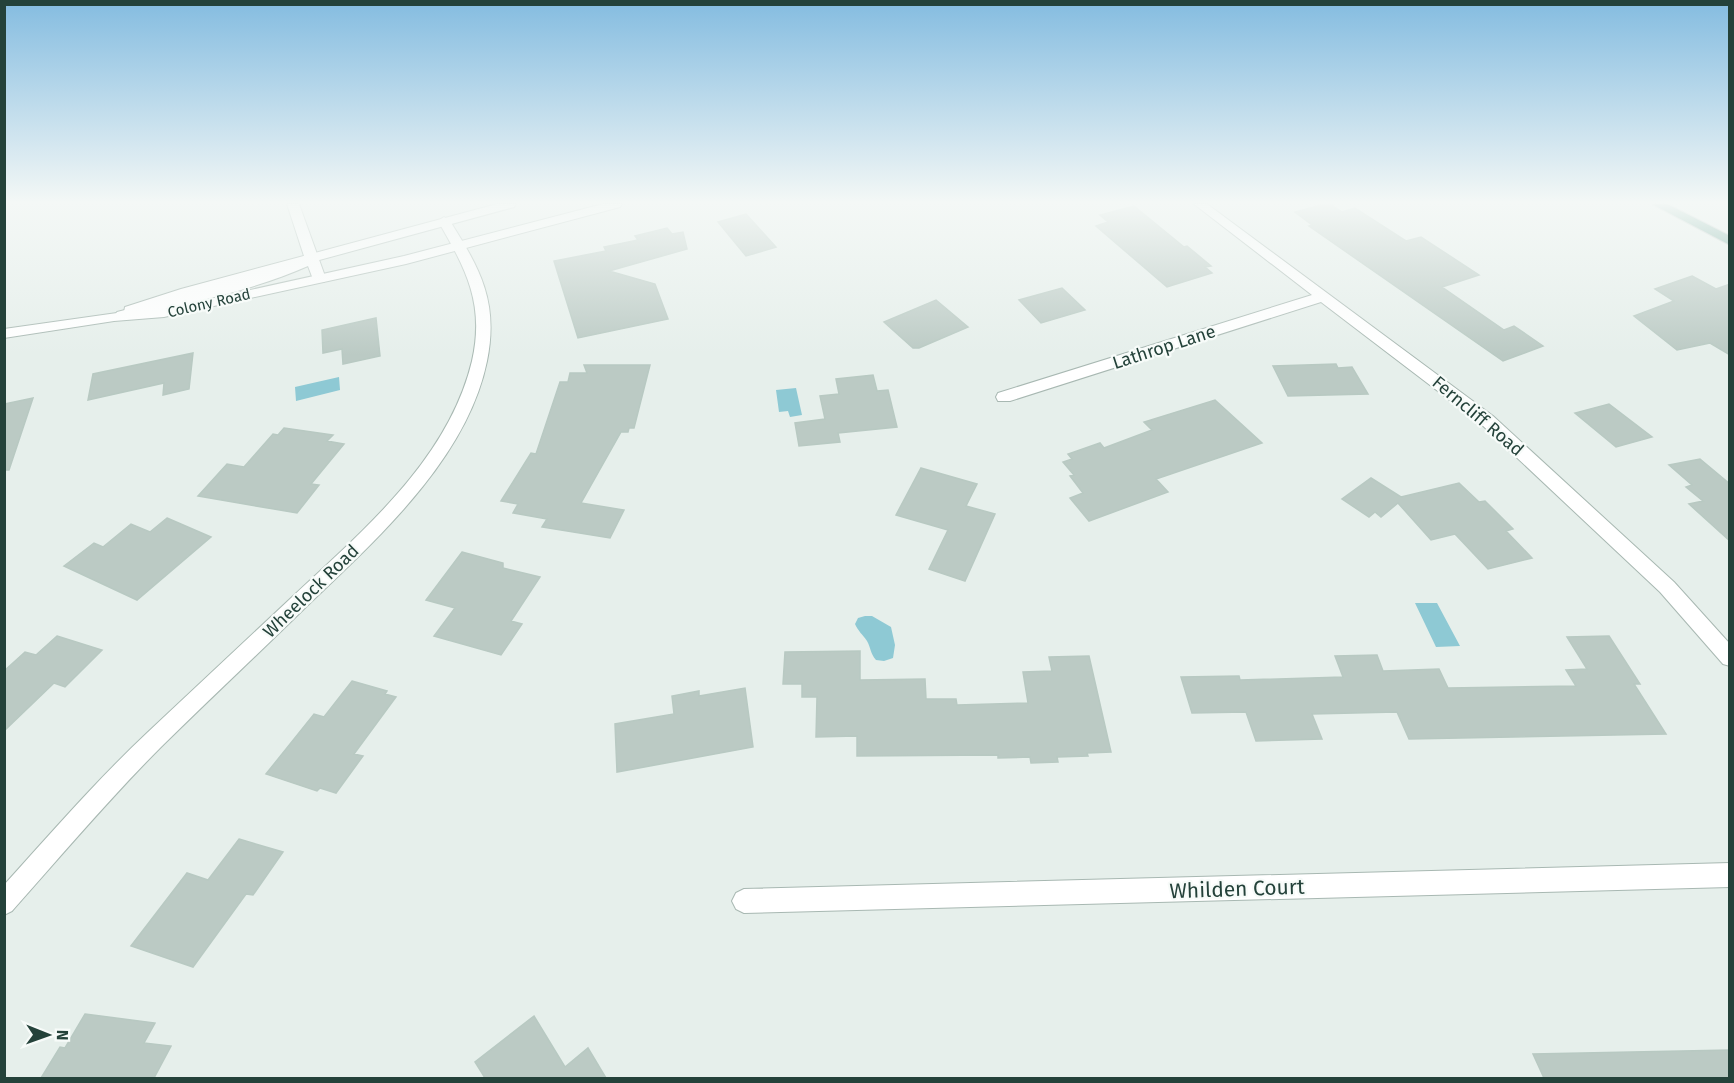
<svg xmlns="http://www.w3.org/2000/svg" width="1734" height="1083" font-family="'Fira Sans',sans-serif">
	<rect width="100%" height="100%" fill="#e6efeb"/>
	<path fill="#8ec9d4" d="M 339,377 L 340,390 L 296,401 L 295,387 Z
		M 796,388 L 802,415 L 790,417 L 788,411 L 779,412 L 776,390 Z
		M 1415,603 L 1437,603 L 1460,646 L 1436,647 Z
		M 865,616 L 872,616 L 891,627 L 895,645 L 893,658 L 884,661 L 876,660 C 870,653 871,648 867,641 C 863,635 858,631 855,624 L 858,618 Z"/>
	<path fill="#bbcac4" stroke="#b8c9c2" stroke-width="1.5" d="M 1325,204 L 1330,204 L 1342,212 L 1355,208 L 1406,241 L 1421,237 L 1479,275 L 1442,287 L 1504,330 L 1514,326 L 1543,346 L 1503,361 L 1309,226 L 1312,225 L 1295,212 Z
		M 1134,206 L 1184,247 L 1187,246 L 1211,266 L 1205,267 L 1212,273 L 1167,287 L 1096,226 L 1108,222 L 1100,215 Z
		M 746,214 L 776,247 L 746,256 L 718,222 Z
		M 667,228 L 672,234 L 683,232 L 687,249 L 609,271 L 655,284 L 668,319 L 578,338 L 554,261 L 606,251 L 604,247 L 638,240 L 635,236 Z
		M 1692,276 L 1716,289 L 1730,284 L 1730,355 L 1710,343 L 1677,350 L 1634,316 L 1674,301 L 1655,289 Z
		M 1062,288 L 1085,310 L 1041,323 L 1019,300 Z
		M 936,300 L 968,327 L 919,348 L 913,348 L 884,322 Z
		M 376,318 L 380,356 L 343,364 L 342,349 L 323,353 L 322,330 Z
		M 193,353 L 189,389 L 163,395 L 164,383 L 88,400 L 93,374 Z
		M 1336,364 L 1338,368 L 1352,367 L 1368,394 L 1288,396 L 1273,366 Z
		M 584,365 L 650,365 L 634,428 L 629,428 L 628,432 L 621,432 L 581,503 L 624,510 L 610,538 L 542,527 L 547,519 L 513,513 L 518,504 L 501,501 L 531,453 L 536,454 L 560,382 L 568,382 L 570,373 L 587,373 Z
		M 873,375 L 877,391 L 888,390 L 897,427 L 838,433 L 840,442 L 799,446 L 795,423 L 825,419 L 820,396 L 839,394 L 836,379 Z
		M 33,398 L 9,470 L 4,470 L 4,404 Z
		M 1215,400 L 1262,443 L 1156,479 L 1168,492 L 1089,521 L 1070,498 L 1083,493 L 1070,476 L 1074,475 L 1063,462 L 1072,459 L 1068,454 L 1100,443 L 1104,448 L 1152,430 L 1144,422 Z
		M 1609,404 L 1652,437 L 1616,447 L 1575,413 Z
		M 284,428 L 333,435 L 327,441 L 344,444 L 311,484 L 319,485 L 297,513 L 198,496 L 227,464 L 244,467 L 273,434 L 278,435 Z
		M 1700,459 L 1730,484 L 1730,541 L 1689,504 L 1703,501 L 1686,487 L 1692,485 L 1669,465 Z
		M 921,468 L 977,484 L 966,506 L 995,514 L 965,581 L 929,569 L 948,530 L 896,515 Z
		M 1371,478 L 1401,497 L 1459,483 L 1479,502 L 1485,501 L 1513,529 L 1506,531 L 1532,558 L 1488,569 L 1455,534 L 1431,540 L 1398,503 L 1381,517 L 1375,512 L 1369,517 L 1342,499 Z
		M 167,518 L 211,537 L 137,600 L 64,566 L 94,543 L 103,547 L 131,524 L 150,532 Z
		M 462,552 L 503,563 L 503,568 L 540,577 L 511,621 L 522,624 L 501,655 L 434,636 L 455,608 L 426,600 Z
		M 57,636 L 102,650 L 65,687 L 54,683 L 4,731 L 4,671 L 25,652 L 36,655 Z
		M 1609,636 L 1640,684 L 1634,684 L 1666,734 L 1409,739 L 1397,712 L 1312,714 L 1322,739 L 1256,741 L 1246,712 L 1192,713 L 1181,677 L 1239,676 L 1240,680 L 1343,677 L 1335,656 L 1377,655 L 1383,671 L 1439,669 L 1448,688 L 1576,686 L 1566,670 L 1587,669 L 1567,637 Z
		M 860,651 L 860,680 L 925,679 L 926,699 L 956,699 L 957,705 L 1028,703 L 1023,672 L 1052,671 L 1049,657 L 1089,656 L 1111,752 L 1087,753 L 1088,756 L 1057,757 L 1058,762 L 1031,763 L 1030,757 L 998,758 L 998,755 L 857,756 L 857,736 L 816,737 L 817,697 L 802,697 L 802,684 L 783,684 L 785,652 Z
		M 352,681 L 387,691 L 385,694 L 396,697 L 354,754 L 363,756 L 336,793 L 320,788 L 317,791 L 266,774 L 314,714 L 324,717 Z
		M 745,688 L 753,747 L 617,772 L 615,724 L 674,714 L 672,696 L 699,691 L 699,696 Z
		M 239,839 L 283,852 L 253,895 L 246,894 L 193,967 L 131,946 L 187,873 L 208,880 Z
		M 85,1014 L 155,1023 L 144,1043 L 171,1046 L 154,1078 L 41,1078 L 60,1047 L 65,1048 Z
		M 534,1016 L 565,1067 L 588,1048 L 606,1078 L 485,1078 L 475,1062 Z
		M 1730,1050 L 1730,1078 L 1544,1078 L 1533,1054 Z"/>
	<g fill="none" stroke-linecap="round" stroke-linejoin="round">
		<g stroke="#a8b8b2" stroke-width="2">
			<path id="minor" d="M 287,204 L 299,204 L 326,279 L 324,282 L 314,282 L 308,266 C 250,292 184,304 122,319 L 115,315 L 117,312 L 219,286 L 297,260 L 304,256 Z
				M 1194,204 L 1207,204 L 1493,416 L 1674,582 L 1730,644 L 1730,666 L 1723,664 L 1660,592 L 1481,424 L 1321,302 L 1010,401 L 998,401 L 996,397 L 998,393 L 1312,295 Z
				M 444,217 L 450,221 C 480,269 499,302 487,361 C 467,459 377,539 308,605 C 259,653 210,699 161,747 C 109,799 61,856 12,911 L 4,915 L 4,885 C 51,833 97,780 147,733 C 195,688 242,644 290,599 C 361,532 448,461 472,361 C 485,304 466,269 438,221 Z
				M 1730,863 L 1730,887 L 744,913 L 736,909 L 732,901 L 736,893 L 744,889 Z"/>
		</g>
		<g stroke="#a8b8b2" stroke-width="2">
			<path id="tertiary" d="M 497,204 L 516,204 L 514,207 L 191,295 L 143,310 L 164,309 L 404,256 L 603,204 L 622,204 L 620,207 L 406,264 L 164,317 L 114,321 L 4,338 L 4,329 L 124,312 L 125,307 L 181,289 Z"/>
		</g>
		<g stroke="#c2cac8" stroke-width="2">
			<path id="primary" d="M 1652,204 L 1667,204 L 1730,236 L 1730,245 Z"/>
		</g>
		<use href="#minor" fill="#fff" fill-rule="evenodd"/>
		<use href="#tertiary" fill="#fff" fill-rule="evenodd"/>
		<use href="#primary" fill="#6aa596" fill-rule="evenodd"/>
	</g>
	<linearGradient id="sky" x2="0" y2="1"><stop stop-color="#84bce0"/><stop offset="0.57" stop-color="#f4f8f6"/><stop offset="1" stop-color="#f4f8f6" stop-opacity="0"/></linearGradient>
	<rect width="1734" height="355" fill="url(#sky)"/>
	<g text-anchor="middle" stroke-width="4.5" stroke-linejoin="round" paint-order="stroke">
		<g font-size="15" fill="#24423a" stroke="#f7fbf9">
			<text transform="translate(209 303) rotate(-13)" y="5">Colony Road</text>
		</g>
		<g font-size="18" fill="#24423a" stroke="#f7fbf9">
			<text transform="translate(1164 347) rotate(-18)" y="6">Lathrop Lane</text>
			<text transform="translate(1478 416) rotate(40)" y="6">Ferncliff Road</text>
			<text transform="translate(311 591) rotate(-44)" y="6">Wheelock Road</text>
		</g>
		<g font-size="21" fill="#24423a" stroke="#f7fbf9">
			<text transform="translate(1237 889) rotate(-2)" y="7">Whilden Court</text>
		</g>
	</g>
	<rect width="1734" height="1083" fill="none" stroke="#24423a" stroke-width="12"/>
	<g transform="translate(48 1035) rotate(91)" stroke="#f7fbf9" stroke-width="4.5" paint-order="stroke">
	<path d="M0-4.5L10 22L0 15L-10 22Z" fill="#24423a"/>
	<text y="-9" font-size="16" font-weight="bold" text-anchor="middle" fill="#24423a">N</text>
	</g>
</svg>
